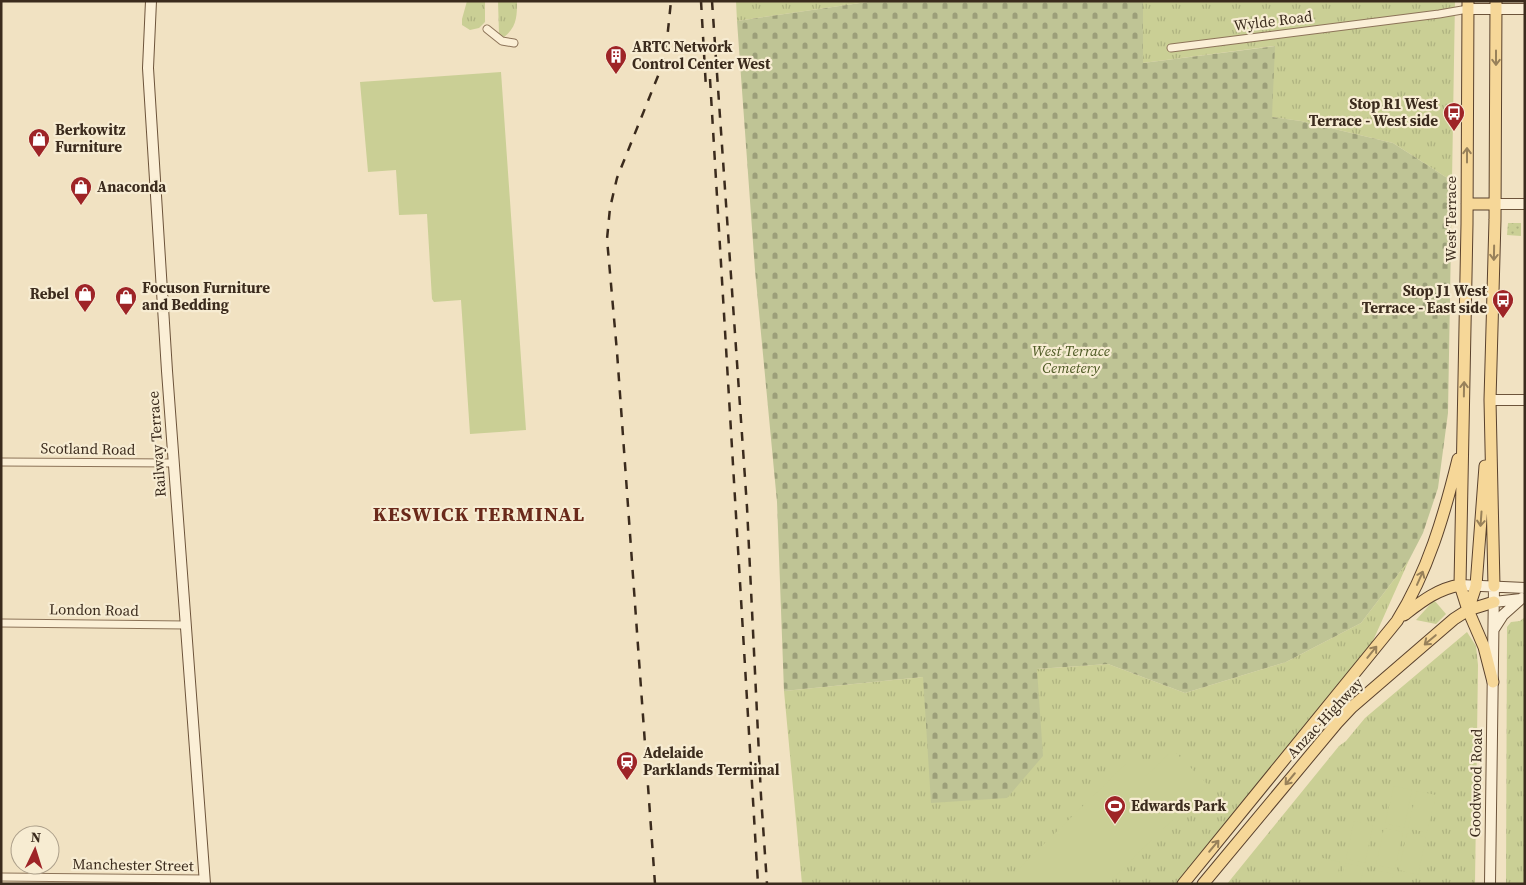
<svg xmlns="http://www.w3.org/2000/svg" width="1526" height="885" font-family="'Source Serif 4',serif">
	<defs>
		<pattern id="grass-tufts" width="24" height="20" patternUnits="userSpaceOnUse" patternTransform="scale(1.25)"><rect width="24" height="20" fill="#cacf95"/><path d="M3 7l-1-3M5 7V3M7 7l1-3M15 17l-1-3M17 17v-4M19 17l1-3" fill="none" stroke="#aeb280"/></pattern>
		<pattern id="cemetery-stones" width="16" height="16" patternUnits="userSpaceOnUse" patternTransform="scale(1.25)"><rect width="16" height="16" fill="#bfc495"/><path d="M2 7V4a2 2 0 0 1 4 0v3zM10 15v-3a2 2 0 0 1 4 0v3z" fill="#9c9f79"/></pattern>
		<pattern id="garden-dots" width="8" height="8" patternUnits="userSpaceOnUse" patternTransform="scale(1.25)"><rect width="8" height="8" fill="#cacf95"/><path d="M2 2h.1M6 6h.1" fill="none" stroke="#aeb280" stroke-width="1.8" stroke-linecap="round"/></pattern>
	</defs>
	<rect width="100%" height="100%" fill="#f1e2c2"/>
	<path fill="url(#grass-tufts)" d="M 467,1 L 485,1 L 485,22 L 479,28 L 470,30 L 462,25 L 462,19 Z
		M 498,1 L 517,1 C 517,16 517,27 504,37 L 499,34 Z
		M 736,1 L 874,1 L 737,21 Z
		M 1143,1 L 1455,1 L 1452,181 L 1393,143 L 1301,121 L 1271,117 L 1274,46 L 1143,63 Z
		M 1409,560 L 1372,643 L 1176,884 L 802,884 L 784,691 L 923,677 L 1108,664 L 1185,693 L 1286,662 L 1361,623 Z
		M 1434,600 L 1446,614 L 1436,624 L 1416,620 Z
		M 1525,617 L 1525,884 L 1506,884 L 1507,627 L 1511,622 L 1520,621 Z
		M 1467,632 L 1476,646 L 1478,665 L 1475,884 L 1227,884 L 1339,746 L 1346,741 L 1365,718 Z"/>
	<path fill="url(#cemetery-stones)" d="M 874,1 L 1143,1 L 1143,63 L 1275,46 L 1272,117 L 1301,121 L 1393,143 L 1452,181 L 1448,413 L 1438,488 L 1423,533 L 1409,560 L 1361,623 L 1286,662 L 1185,693 L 1108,664 L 1037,669 L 1043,756 L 1007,798 L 931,803 L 923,677 L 784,691 L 777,502 L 755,270 L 737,21 Z"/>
	<path fill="url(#garden-dots)" d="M 1508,223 L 1521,223 L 1521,236 L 1507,235 Z"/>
	<path fill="#cacf95" d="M 501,72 L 526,430 L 470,434 L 461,300 L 434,302 L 432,299 L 427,214 L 399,215 L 396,170 L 368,172 L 360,82 Z
		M 1173,750 L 1208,785 L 1107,884 L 980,884 L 998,866 L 1010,877 L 1130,760 L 1146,776 Z
		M 1394,786 L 1412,790 L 1404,828 L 1385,823 Z
		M 1417,791 L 1436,795 L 1427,833 L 1408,828 Z
		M 1354,821 L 1373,825 L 1365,863 L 1346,859 Z
		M 1384,828 L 1403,832 L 1395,869 L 1376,865 Z
		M 1407,833 L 1426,837 L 1418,875 L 1399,870 Z
		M 1322,858 L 1340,862 L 1336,884 L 1316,884 Z
		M 1345,863 L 1364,867 L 1360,884 L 1340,884 Z
		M 1375,870 L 1394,874 L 1391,884 L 1372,884 Z"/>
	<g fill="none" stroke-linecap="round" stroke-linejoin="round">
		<g stroke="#8c7358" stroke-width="9">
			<path id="street" d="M 487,29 L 502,41 L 514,43
				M 1171,48 L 1439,14 L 1468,9
				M 1,462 L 174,463
				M 1,623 L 185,625
				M 1,877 L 204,879"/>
		</g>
		<g stroke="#6d543b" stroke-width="12">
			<path id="secondary" d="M 151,1 L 148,68 L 167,371 L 205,884
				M 1468,9 L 1525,9
				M 1495,204 L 1525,204
				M 1490,400 L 1525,400
				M 1460,585 L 1525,588
				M 1494,602 L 1521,599
				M 1494,629 L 1503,615 L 1522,598
				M 1490,884 L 1494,586"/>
		</g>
		<g stroke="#59412d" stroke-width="13">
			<path id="primary" d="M 1468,1 L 1467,224 L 1460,585 L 1468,610 L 1484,647 L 1493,682
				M 1467,204 L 1495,204
				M 1494,586 L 1490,400 L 1495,220 L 1496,1
				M 1468,610 L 1476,586 L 1485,466
				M 1404,615 C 1421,602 1437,589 1460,585
				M 1183,884 L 1397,621 C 1428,571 1444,516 1458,459
				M 1203,884 L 1337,723 L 1352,707 L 1454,619 L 1468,610 L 1494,602"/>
		</g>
		<use href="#street" stroke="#fbefd6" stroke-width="7"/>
		<use href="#secondary" stroke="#fbefd6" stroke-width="10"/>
		<use href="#primary" stroke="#f6d798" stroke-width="11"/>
		<path stroke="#3b2b1d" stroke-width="2.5" stroke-dasharray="9 9" stroke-linecap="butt" d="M 701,1 L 706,88
			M 712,1 L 747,507 L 761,796 L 767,884
			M 710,79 L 758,884
			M 655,884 L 617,352 L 607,239 L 610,208 L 617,178 L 662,66 L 667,40 L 671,1"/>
	</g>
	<defs><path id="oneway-shaft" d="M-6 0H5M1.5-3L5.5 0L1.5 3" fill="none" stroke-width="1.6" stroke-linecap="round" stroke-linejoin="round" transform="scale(1.25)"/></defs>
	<g stroke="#98815a">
		<use href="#oneway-shaft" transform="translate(1496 58) rotate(90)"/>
		<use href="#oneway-shaft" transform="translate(1467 155) rotate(-90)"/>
		<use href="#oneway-shaft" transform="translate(1494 253) rotate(91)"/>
		<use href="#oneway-shaft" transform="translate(1464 389) rotate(-89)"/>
		<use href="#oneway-shaft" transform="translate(1481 519) rotate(94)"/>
		<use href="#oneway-shaft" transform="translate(1420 578) rotate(-66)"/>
		<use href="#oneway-shaft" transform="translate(1430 640) rotate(140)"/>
		<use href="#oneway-shaft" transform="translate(1372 652) rotate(-51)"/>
		<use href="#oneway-shaft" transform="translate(1290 779) rotate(130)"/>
		<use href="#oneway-shaft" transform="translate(1214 846) rotate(-50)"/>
	</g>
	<defs>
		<g id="building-pin" transform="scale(1.125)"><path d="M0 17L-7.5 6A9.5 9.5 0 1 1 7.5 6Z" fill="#9e2427" stroke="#f7ecd2"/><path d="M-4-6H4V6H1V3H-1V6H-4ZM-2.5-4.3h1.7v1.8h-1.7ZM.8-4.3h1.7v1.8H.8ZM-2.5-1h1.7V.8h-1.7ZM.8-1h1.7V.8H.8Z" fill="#fff"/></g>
		<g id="bus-pin" transform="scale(1.125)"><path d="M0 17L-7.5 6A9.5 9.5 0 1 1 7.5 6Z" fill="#9e2427" stroke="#f7ecd2"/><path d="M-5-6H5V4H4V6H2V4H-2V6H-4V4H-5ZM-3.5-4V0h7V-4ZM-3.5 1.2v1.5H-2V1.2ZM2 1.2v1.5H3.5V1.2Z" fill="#fff"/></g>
		<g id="shop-pin" transform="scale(1.125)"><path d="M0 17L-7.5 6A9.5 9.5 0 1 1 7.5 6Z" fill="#9e2427" stroke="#f7ecd2"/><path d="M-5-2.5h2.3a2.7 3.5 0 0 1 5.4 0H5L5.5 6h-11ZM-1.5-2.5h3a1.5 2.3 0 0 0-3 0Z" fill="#fff"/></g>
		<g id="station-pin" transform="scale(1.125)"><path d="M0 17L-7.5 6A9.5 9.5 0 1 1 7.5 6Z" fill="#9e2427" stroke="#f7ecd2"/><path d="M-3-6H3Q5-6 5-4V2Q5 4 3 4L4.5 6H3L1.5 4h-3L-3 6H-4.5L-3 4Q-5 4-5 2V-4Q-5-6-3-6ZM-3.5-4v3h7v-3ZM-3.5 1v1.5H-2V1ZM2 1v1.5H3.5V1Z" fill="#fff"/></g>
		<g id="stadium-pin" transform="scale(1.125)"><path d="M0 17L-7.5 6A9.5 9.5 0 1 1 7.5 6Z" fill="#9e2427" stroke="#f7ecd2"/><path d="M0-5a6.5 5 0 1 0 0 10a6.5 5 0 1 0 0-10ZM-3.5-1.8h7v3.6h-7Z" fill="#fff"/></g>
	</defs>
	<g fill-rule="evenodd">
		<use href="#building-pin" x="616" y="56"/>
		<use href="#bus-pin" x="1454" y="113"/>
		<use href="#shop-pin" x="39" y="139"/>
		<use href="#shop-pin" x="81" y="187"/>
		<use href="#shop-pin" x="85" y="294"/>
		<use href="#shop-pin" x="126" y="297"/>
		<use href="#bus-pin" x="1503" y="300"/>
		<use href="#station-pin" x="627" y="762"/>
		<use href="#stadium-pin" x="1115" y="806"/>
	</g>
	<g text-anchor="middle" stroke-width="4.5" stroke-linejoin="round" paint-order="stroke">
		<g font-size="15" fill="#3b2b1d" stroke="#f7ecd2">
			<text transform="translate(1273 21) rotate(-7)" y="5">Wylde Road</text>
			<text transform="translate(1451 219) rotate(-90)" y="5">West Terrace</text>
			<text transform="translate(157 444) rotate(-94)" y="5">Railway Terrace</text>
			<text transform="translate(88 449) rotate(1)" y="5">Scotland Road</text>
			<text transform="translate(94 610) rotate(1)" y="5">London Road</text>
			<text transform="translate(1325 718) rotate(-47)" y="5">Anzac Highway</text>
			<text transform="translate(1476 783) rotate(-89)" y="5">Goodwood Road</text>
			<text transform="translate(133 865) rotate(1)" y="5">Manchester Street</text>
		</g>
		<g font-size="15" font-weight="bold" fill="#3b2b1d" stroke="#f7ecd2" text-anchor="start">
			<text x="632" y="52">ARTC Network<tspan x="632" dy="17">Control Center West</tspan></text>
			<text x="1438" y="109" text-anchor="end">Stop R1 West<tspan x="1438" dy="17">Terrace - West side</tspan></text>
			<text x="55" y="135">Berkowitz<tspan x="55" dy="17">Furniture</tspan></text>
			<text x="97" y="192">Anaconda</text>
			<text x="142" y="293">Focuson Furniture<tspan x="142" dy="17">and Bedding</tspan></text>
			<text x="1487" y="296" text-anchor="end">Stop J1 West<tspan x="1487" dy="17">Terrace - East side</tspan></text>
			<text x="69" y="299" text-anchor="end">Rebel</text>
			<text x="643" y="758">Adelaide<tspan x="643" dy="17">Parklands Terminal</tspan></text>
			<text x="1131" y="811">Edwards Park</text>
		</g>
		<g font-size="15" font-style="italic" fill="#4c5822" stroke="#f7ecd2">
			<text x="1071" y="356">West Terrace<tspan x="1071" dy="17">Cemetery</tspan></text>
		</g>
		<g font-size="20" font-weight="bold" letter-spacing="1" fill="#6a291a" stroke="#f7ecd2">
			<text x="479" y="521">KESWICK TERMINAL</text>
		</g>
	</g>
	<rect width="1526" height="885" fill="none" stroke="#3b2b1d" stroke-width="5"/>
	<g transform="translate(35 850) rotate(4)"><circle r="24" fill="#f7ecd2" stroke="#ac9f8a"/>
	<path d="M0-4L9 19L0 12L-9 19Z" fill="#9e2427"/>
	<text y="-8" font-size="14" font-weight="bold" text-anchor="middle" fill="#3b2b1d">N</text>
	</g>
</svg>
